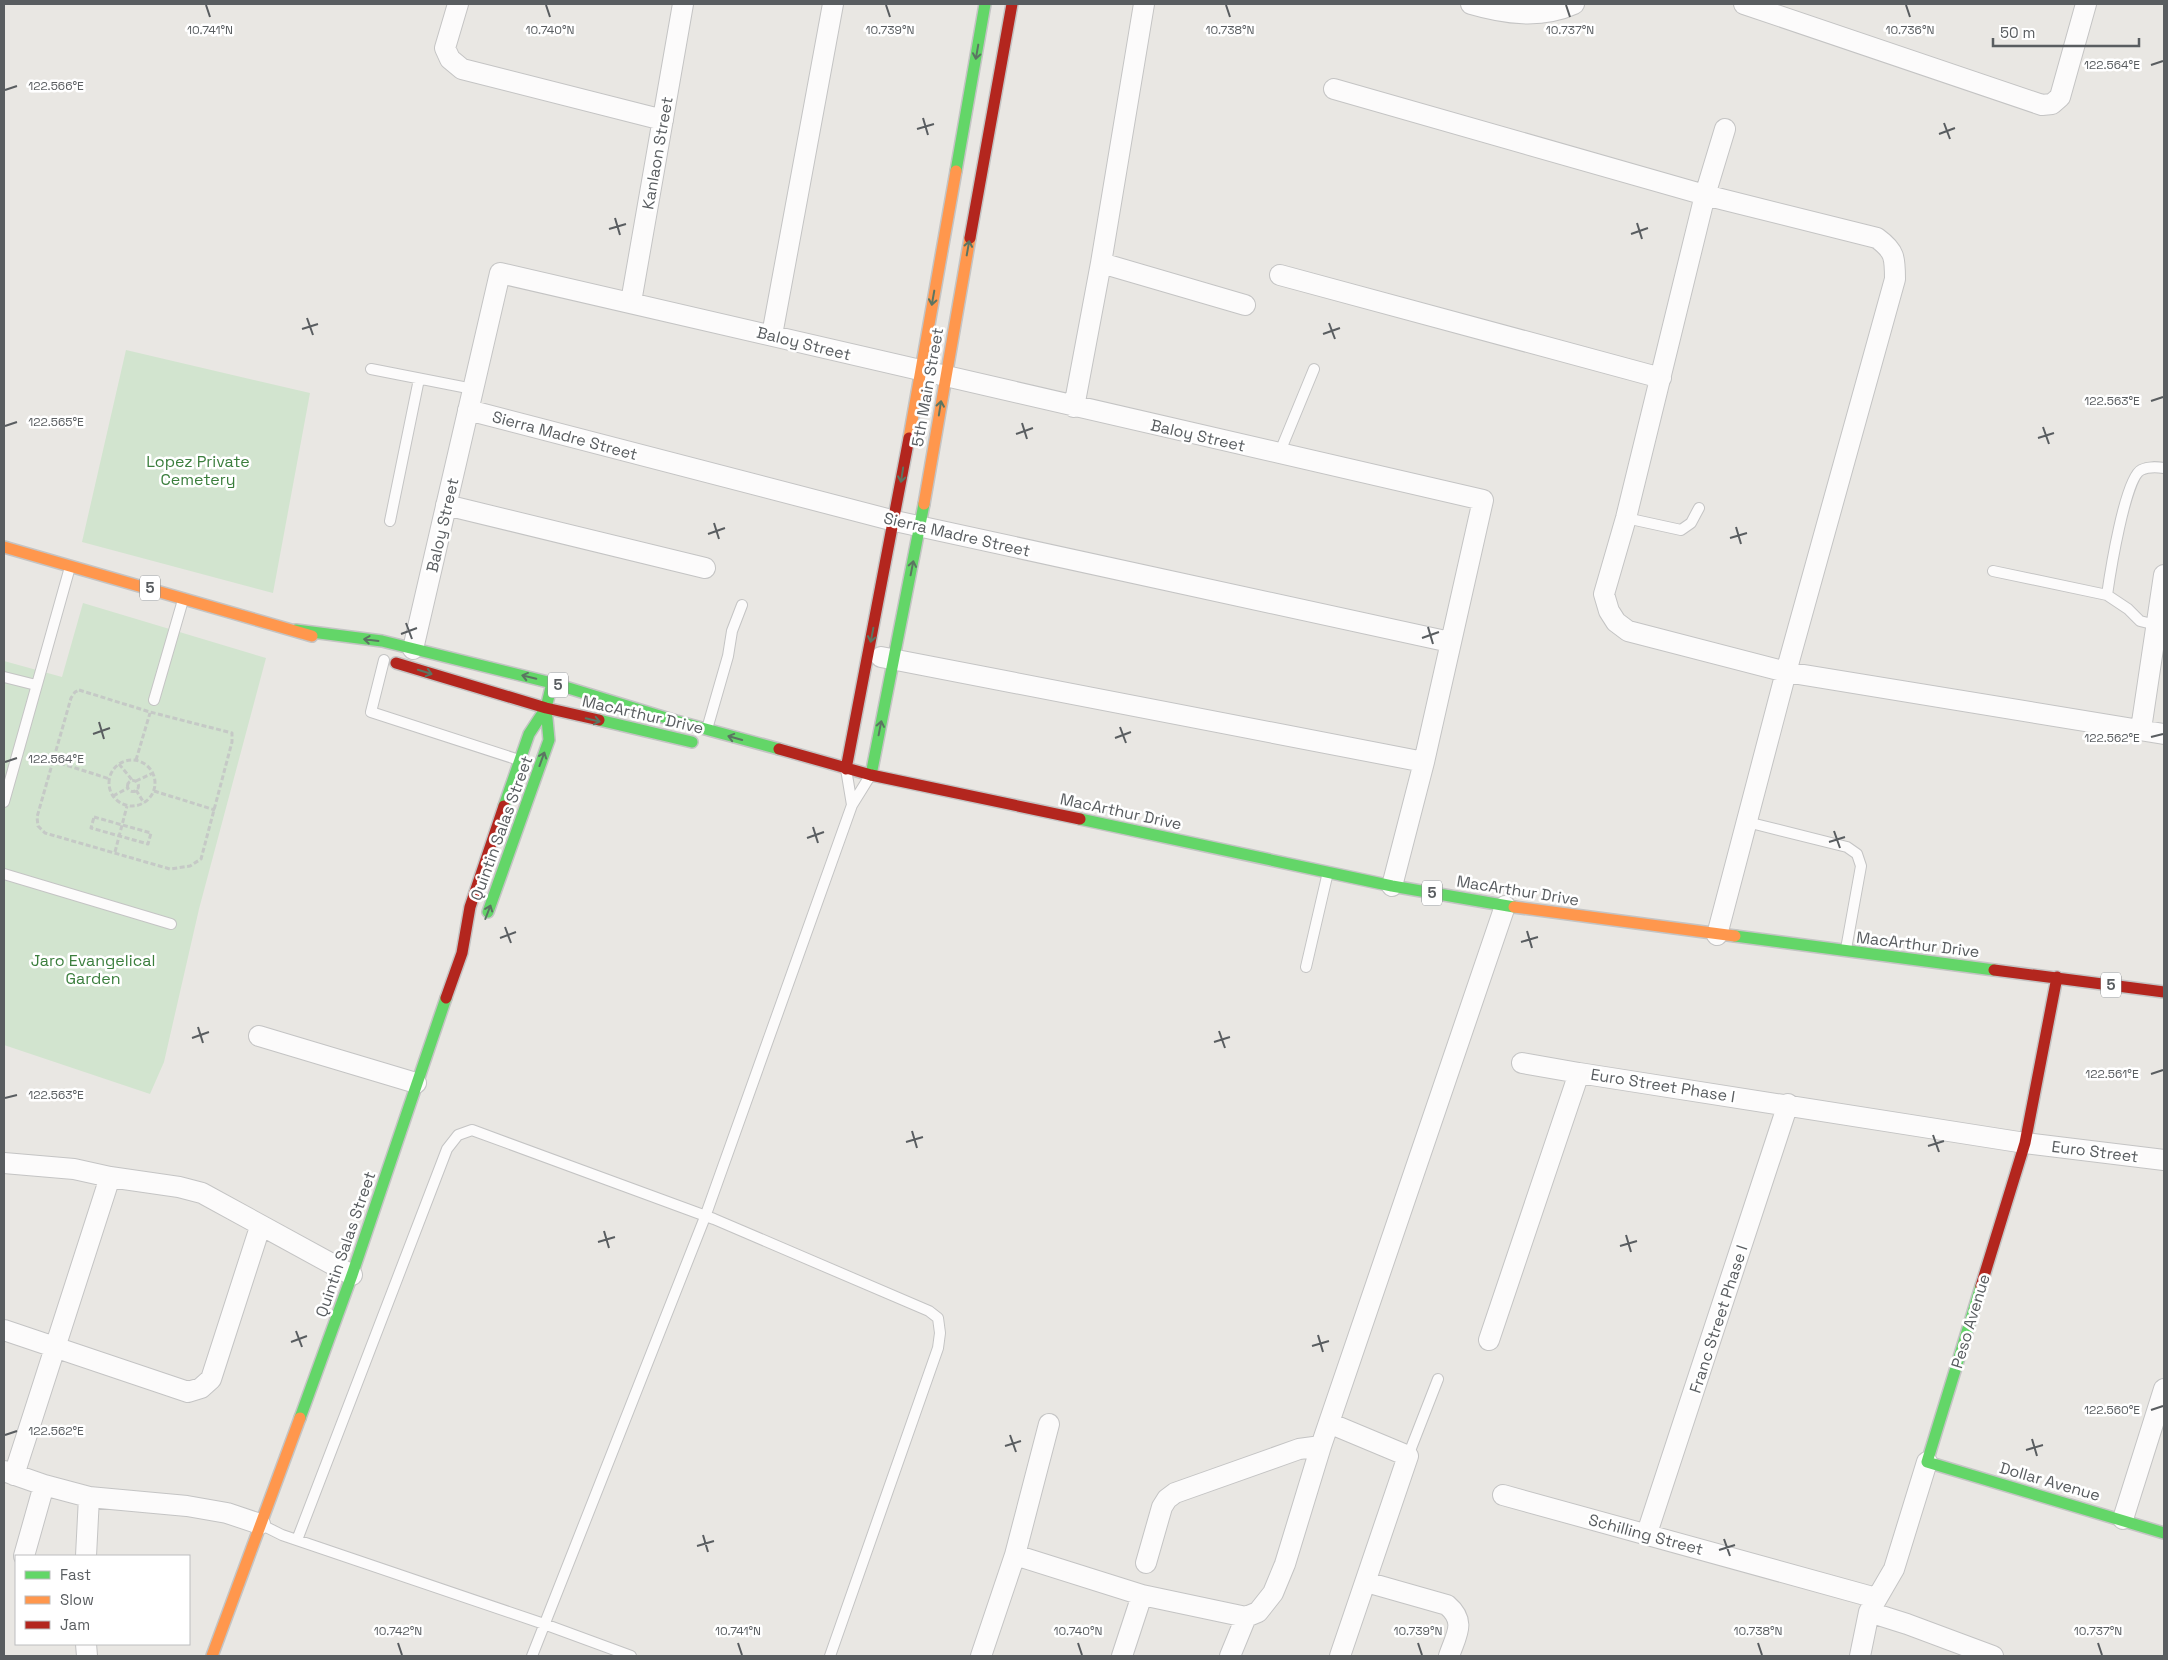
<svg xmlns="http://www.w3.org/2000/svg" width="2168" height="1660" font-family="'Space Grotesk',sans-serif">
	<rect width="100%" height="100%" fill="#e9e7e3"/>
	<path fill="#d2e4cf" d="M 126,350 L 310,393 L 273,593 L 82,542 Z
		M 83,603 L 266,658 L 199,909 L 164,1062 L 150,1094 L 4,1045 L 4,661 L 62,677 Z"/>
	<g fill="none" stroke-linecap="round" stroke-linejoin="round">
		<g stroke="#c4c4c4" stroke-width="12">
			<path id="lane" d="M 371,369 L 473,389
				M 1279,454 L 1314,369
				M 1626,518 L 1681,530 L 1691,523 L 1699,508
				M 390,521 L 419,379
				M 1993,571 L 2107,595 L 2128,609 L 2140,621 L 2156,625
				M 2107,595 C 2110,574 2125,478 2141,470 C 2149,466 2157,467 2164,468
				M 384,660 L 371,712 L 519,760
				M 4,677 L 36,685
				M 154,700 L 183,600
				M 707,729 L 728,656 L 732,631 L 742,605
				M 846,769 L 852,805
				M 4,802 L 70,567
				M 1747,822 L 1847,847 L 1857,854 L 1861,866 L 1846,949
				M 4,874 L 171,924
				M 1306,967 L 1328,872
				M 1408,1456 L 1438,1379
				M 260,1524 L 282,1535 L 544,1624 L 631,1656
				M 297,1540 L 447,1149 L 458,1135 L 472,1130 L 714,1219 L 929,1311 L 938,1318 L 940,1333 L 938,1348 L 830,1656
				M 532,1656 L 705,1217 L 852,805 L 870,776"/>
		</g>
		<g stroke="#c4c4c4" stroke-width="22">
			<path id="street" d="M 458,4 L 445,48 L 450,59 L 462,69 L 663,120
				M 1471,4 C 1505,14 1541,19 1574,4
				M 1744,4 L 2042,105 L 2052,104 L 2060,97 L 2086,4
				M 1334,89 L 1705,195 L 1877,238 C 1895,251 1895,258 1895,279 L 1786,672 L 1717,935
				M 1725,129 L 1705,195 L 1626,518 L 1604,594 L 1609,611 L 1616,622 L 1628,631 L 1786,672 L 2164,734
				M 1101,263 L 1245,305
				M 1280,275 L 1661,378
				M 631,302 L 683,4
				M 772,335 L 833,4
				M 1074,407 L 1101,263 L 1144,4
				M 468,410 L 895,521 L 1450,642
				M 446,505 L 705,568
				M 413,649 L 500,273 L 1483,500 L 1424,762 L 1392,886
				M 881,657 L 1424,762
				M 2141,729 L 2164,575
				M 259,1036 L 416,1083
				M 1522,1063 L 1579,1073
				M 4,1163 L 74,1169 L 110,1177 L 179,1187 L 202,1193 L 352,1275
				M 4,1330 L 188,1392 L 201,1388 L 211,1379 L 260,1227
				M 1489,1340 L 1579,1073 L 2025,1143 L 2164,1160
				M 1329,1423 L 1408,1456 L 1340,1656
				M 1049,1424 L 1015,1555 L 1142,1595 L 1246,1617
				M 4,1471 L 44,1485 L 89,1497 L 187,1506 L 227,1513 L 260,1524
				M 14,1475 L 110,1177
				M 1503,1495 L 1876,1598
				M 2123,1519 L 2164,1389
				M 1647,1533 L 1788,1104
				M 24,1556 L 44,1485
				M 86,1556 L 89,1497
				M 1146,1563 L 1162,1507 L 1167,1499 L 1175,1493 L 1299,1449 L 1321,1446 L 1505,906
				M 1366,1582 L 1447,1605 C 1467,1622 1456,1635 1449,1656
				M 1869,1612 L 1907,1624 L 1993,1656
				M 86,1644 L 87,1656
				M 981,1656 L 1015,1555
				M 1122,1656 L 1142,1595
				M 1230,1656 L 1246,1617 L 1258,1612 L 1273,1593 L 1285,1564 L 1321,1446
				M 1860,1656 L 1869,1612 L 1894,1569 L 1927,1462"/>
		</g>
		<g stroke="#c4c4c4" stroke-width="14">
			<path id="fast" d="M 956,171 L 985,4
				M 296,630 L 382,641 L 552,683 L 676,721 L 779,749
				M 599,720 L 692,742
				M 871,775 L 924,504
				M 504,806 L 529,734 L 546,708 L 551,687
				M 1080,819 L 1392,886 L 1514,907
				M 488,912 L 549,740 L 546,708
				M 1735,936 L 1994,970
				M 1981,1286 L 1927,1462 L 2164,1533
				M 300,1418 L 352,1275 L 446,998"/>
		</g>
		<g stroke="#c4c4c4" stroke-width="14">
			<path id="slow" d="M 909,438 L 956,171
				M 924,504 L 970,238
				M 4,547 L 312,636
				M 1514,907 L 1735,936
				M 212,1656 L 300,1418"/>
		</g>
		<g stroke="#c4c4c4" stroke-width="14">
			<path id="jam" d="M 970,238 L 1012,4
				M 396,663 L 546,708 L 599,720
				M 779,749 L 871,775 L 1080,819
				M 846,769 L 909,438
				M 1994,970 L 2164,992
				M 446,998 L 462,953 L 470,907 L 504,806
				M 1981,1286 L 2025,1143 L 2057,977"/>
		</g>
		<path stroke="#c5c9c6" stroke-width="3" stroke-dasharray="5 2.5" stroke-linecap="butt" d="M 79,690 L 150,712 L 232,733 L 232,742 L 201,859 L 190,866 L 170,869 L 45,833 L 38,826 L 37,817 L 71,698 L 75,692 Z
			M109 783a23 23 0 1 1 46 0a23 23 0 1 1-46 0Z
			M 136,760 L 150,713
			M 53,761 L 110,779
			M 119,764 L 133,781
			M127.5 786a5.5 5.5 0 1 1 11 0a5.5 5.5 0 1 1-11 0Z
			M 136,781 L 153,773
			M 136,790 L 144,803
			M 154,791 L 215,810
			M 113,796 L 128,788
			M 94,817 L 151,833 L 148,844 L 91,828 Z
			M 115,852 L 127,806"/>
		<use href="#lane" stroke="#fcfbfb" stroke-width="10"/>
		<use href="#street" stroke="#fcfbfb" stroke-width="20"/>
		<use href="#fast" stroke="#63d668" stroke-width="11"/>
		<use href="#slow" stroke="#ff974d" stroke-width="11"/>
		<use href="#jam" stroke="#b3261e" stroke-width="11"/>
	</g>
	<defs><path id="oneway-shaft" d="M-6 0H5M1.5-3L5.5 0L1.5 3" fill="none" stroke-width="1.6" stroke-linecap="round" stroke-linejoin="round" transform="scale(1.25)"/></defs>
	<g stroke="#5b7562">
		<use href="#oneway-shaft" transform="translate(977 52) rotate(100)"/>
		<use href="#oneway-shaft" transform="translate(968 248) rotate(-80)"/>
		<use href="#oneway-shaft" transform="translate(933 298) rotate(100)"/>
		<use href="#oneway-shaft" transform="translate(940 408) rotate(-81)"/>
		<use href="#oneway-shaft" transform="translate(902 475) rotate(99)"/>
		<use href="#oneway-shaft" transform="translate(912 568) rotate(-79)"/>
		<use href="#oneway-shaft" transform="translate(872 635) rotate(101)"/>
		<use href="#oneway-shaft" transform="translate(371 640) rotate(-173)"/>
		<use href="#oneway-shaft" transform="translate(425 672) rotate(17)"/>
		<use href="#oneway-shaft" transform="translate(529 677) rotate(-167)"/>
		<use href="#oneway-shaft" transform="translate(593 720) rotate(14)"/>
		<use href="#oneway-shaft" transform="translate(880 728) rotate(-79)"/>
		<use href="#oneway-shaft" transform="translate(735 738) rotate(-164)"/>
		<use href="#oneway-shaft" transform="translate(542 759) rotate(-70)"/>
		<use href="#oneway-shaft" transform="translate(488 912) rotate(-69)"/>
	</g>
	<path fill="none" stroke="#595d60" stroke-width="2" d="M 206,5 L 210,17M 546,5 L 550,17M 886,5 L 890,17M 1226,5 L 1230,17M 1566,5 L 1570,17M 1906,5 L 1910,17M 2151,65 L 2163,61M 5,90 L 17,86M 923,118 L 928,135M 1944,123 L 1950,139M 917,129 L 934,124M 1939,134 L 1955,128M 615,218 L 620,235M 1637,223 L 1642,239M 609,229 L 626,224M 1631,234 L 1648,228M 307,318 L 313,335M 1329,323 L 1335,339M 302,329 L 318,324M 1323,334 L 1340,328M 2151,401 L 2163,397M 1022,423 L 1027,439M 5,426 L 17,422M 2043,427 L 2049,444M 1016,434 L 1033,428M 2038,438 L 2054,433M 714,523 L 719,539M 1736,527 L 1741,544M 708,534 L 725,528M 1730,538 L 1747,533M 406,623 L 412,639M 1428,627 L 1433,644M 401,634 L 417,628M 1422,638 L 1439,632M 99,722 L 104,739M 1120,727 L 1126,743M 93,734 L 110,728M 2151,737 L 2163,734M 1115,738 L 1131,732M 5,762 L 17,758M 813,827 L 818,843M 1834,831 L 1840,848M 807,838 L 824,832M 1829,842 L 1845,837M 505,927 L 511,943M 1527,931 L 1532,948M 500,938 L 516,932M 1521,942 L 1538,937M 198,1027 L 203,1043M 1219,1031 L 1225,1048M 192,1038 L 209,1032M 1214,1042 L 1230,1037M 2151,1074 L 2163,1070M 5,1098 L 17,1095M 912,1131 L 917,1148M 1933,1135 L 1939,1152M 906,1142 L 923,1137M 1928,1146 L 1944,1141M 604,1231 L 609,1248M 1626,1235 L 1631,1252M 598,1242 L 615,1237M 1620,1246 L 1637,1241M 296,1331 L 302,1347M 1318,1335 L 1323,1352M 291,1342 L 307,1336M 1312,1346 L 1329,1341M 2151,1410 L 2163,1406M 5,1435 L 17,1431M 1010,1435 L 1016,1452M 2032,1439 L 2037,1456M 1005,1446 L 1021,1441M 2026,1450 L 2043,1445M 703,1535 L 708,1552M 1724,1539 L 1730,1556M 697,1546 L 714,1541M 1719,1550 L 1735,1545M 398,1643 L 402,1655M 738,1643 L 742,1655M 1078,1643 L 1082,1655M 1418,1643 L 1422,1655M 1758,1643 L 1762,1655M 2098,1643 L 2102,1655"/>
	<g text-anchor="middle" stroke-width="5" stroke-linejoin="round" paint-order="stroke">
		<g fill="#fff" stroke="#8b8e90" stroke-width="1">
			<rect x="140" y="575.5" width="20" height="25" rx="4"/>
			<rect x="548" y="672.5" width="20" height="25" rx="4"/>
			<rect x="1422" y="880.5" width="20" height="25" rx="4"/>
			<rect x="2101" y="972.5" width="20" height="25" rx="4"/>
		</g>
		<g font-size="15" font-weight="bold" fill="#595d60">
			<text x="150" y="593">5</text>
			<text x="558" y="690">5</text>
			<text x="1432" y="898">5</text>
			<text x="2111" y="990">5</text>
		</g>
		<g font-size="16" fill="#595d60" stroke="#fff">
			<text transform="translate(657 153) rotate(-80)" y="6">Kanlaon Street</text>
			<text transform="translate(804 343) rotate(14)" y="6">Baloy Street</text>
			<text transform="translate(927 387) rotate(-80)" y="6">5th Main Street</text>
			<text transform="translate(565 435) rotate(15)" y="6">Sierra Madre Street</text>
			<text transform="translate(1198 435) rotate(13)" y="6">Baloy Street</text>
			<text transform="translate(442 525) rotate(-77)" y="6">Baloy Street</text>
			<text transform="translate(957 534) rotate(13)" y="6">Sierra Madre Street</text>
			<text transform="translate(643 714) rotate(13)" y="6">MacArthur Drive</text>
			<text transform="translate(1121 811) rotate(12)" y="6">MacArthur Drive</text>
			<text transform="translate(501 828) rotate(-70)" y="6">Quintin Salas Street</text>
			<text transform="translate(1518 890) rotate(9)" y="6">MacArthur Drive</text>
			<text transform="translate(1918 944) rotate(7)" y="6">MacArthur Drive</text>
			<text transform="translate(1663 1085) rotate(9)" y="6">Euro Street Phase I</text>
			<text transform="translate(2095 1151) rotate(7)" y="6">Euro Street</text>
			<text transform="translate(345 1244) rotate(-71)" y="6">Quintin Salas Street</text>
			<text transform="translate(1718 1319) rotate(-72)" y="6">Franc Street Phase I</text>
			<text transform="translate(1970 1321) rotate(-73)" y="6">Peso Avenue</text>
			<text transform="translate(2050 1481) rotate(16)" y="6">Dollar Avenue</text>
			<text transform="translate(1646 1534) rotate(15)" y="6">Schilling Street</text>
		</g>
		<g font-size="16" fill="#3b7e3d" stroke="#fff">
			<text x="198" y="467">Lopez Private<tspan x="198" dy="18">Cemetery</tspan></text>
			<text x="93" y="966">Jaro Evangelical<tspan x="93" dy="18">Garden</tspan></text>
		</g>
	</g>
	<g font-size="12" text-anchor="middle" fill="#595d60" stroke="#fff" stroke-width="5" stroke-linejoin="round" paint-order="stroke">
		<text x="210" y="34">10.741°N</text>
		<text x="550" y="34">10.740°N</text>
		<text x="890" y="34">10.739°N</text>
		<text x="1230" y="34">10.738°N</text>
		<text x="1570" y="34">10.737°N</text>
		<text x="1910" y="34">10.736°N</text>
		<text x="2112" y="69">122.564°E</text>
		<text x="56" y="90">122.566°E</text>
		<text x="2112" y="405">122.563°E</text>
		<text x="56" y="426">122.565°E</text>
		<text x="2112" y="742">122.562°E</text>
		<text x="56" y="763">122.564°E</text>
		<text x="2112" y="1078">122.561°E</text>
		<text x="56" y="1099">122.563°E</text>
		<text x="2112" y="1414">122.560°E</text>
		<text x="56" y="1435">122.562°E</text>
		<text x="398" y="1635">10.742°N</text>
		<text x="738" y="1635">10.741°N</text>
		<text x="1078" y="1635">10.740°N</text>
		<text x="1418" y="1635">10.739°N</text>
		<text x="1758" y="1635">10.738°N</text>
		<text x="2098" y="1635">10.737°N</text>
	</g>
	<rect width="2168" height="1660" fill="none" stroke="#595d60" stroke-width="10"/>
	<rect x="15" y="1555" width="175" height="90" fill="#ffffff" stroke="#bdbebf"/>
	<rect x="25" y="1571" width="25" height="8" fill="#63d668" stroke="#bdbebf"/>
	<text x="60" y="1580" font-size="15" fill="#595d60">Fast</text>
	<rect x="25" y="1596" width="25" height="8" fill="#ff974d" stroke="#bdbebf"/>
	<text x="60" y="1605" font-size="15" fill="#595d60">Slow</text>
	<rect x="25" y="1621" width="25" height="8" fill="#b3261e" stroke="#bdbebf"/>
	<text x="60" y="1630" font-size="15" fill="#595d60">Jam</text>
	<path d="M1993 38v8h146v-8" fill="none" stroke="#595d60" stroke-width="2.5"/>
	<text x="2000" y="38" font-size="15" fill="#595d60" stroke="#ffffff" stroke-width="4" paint-order="stroke">50 m</text>
</svg>
